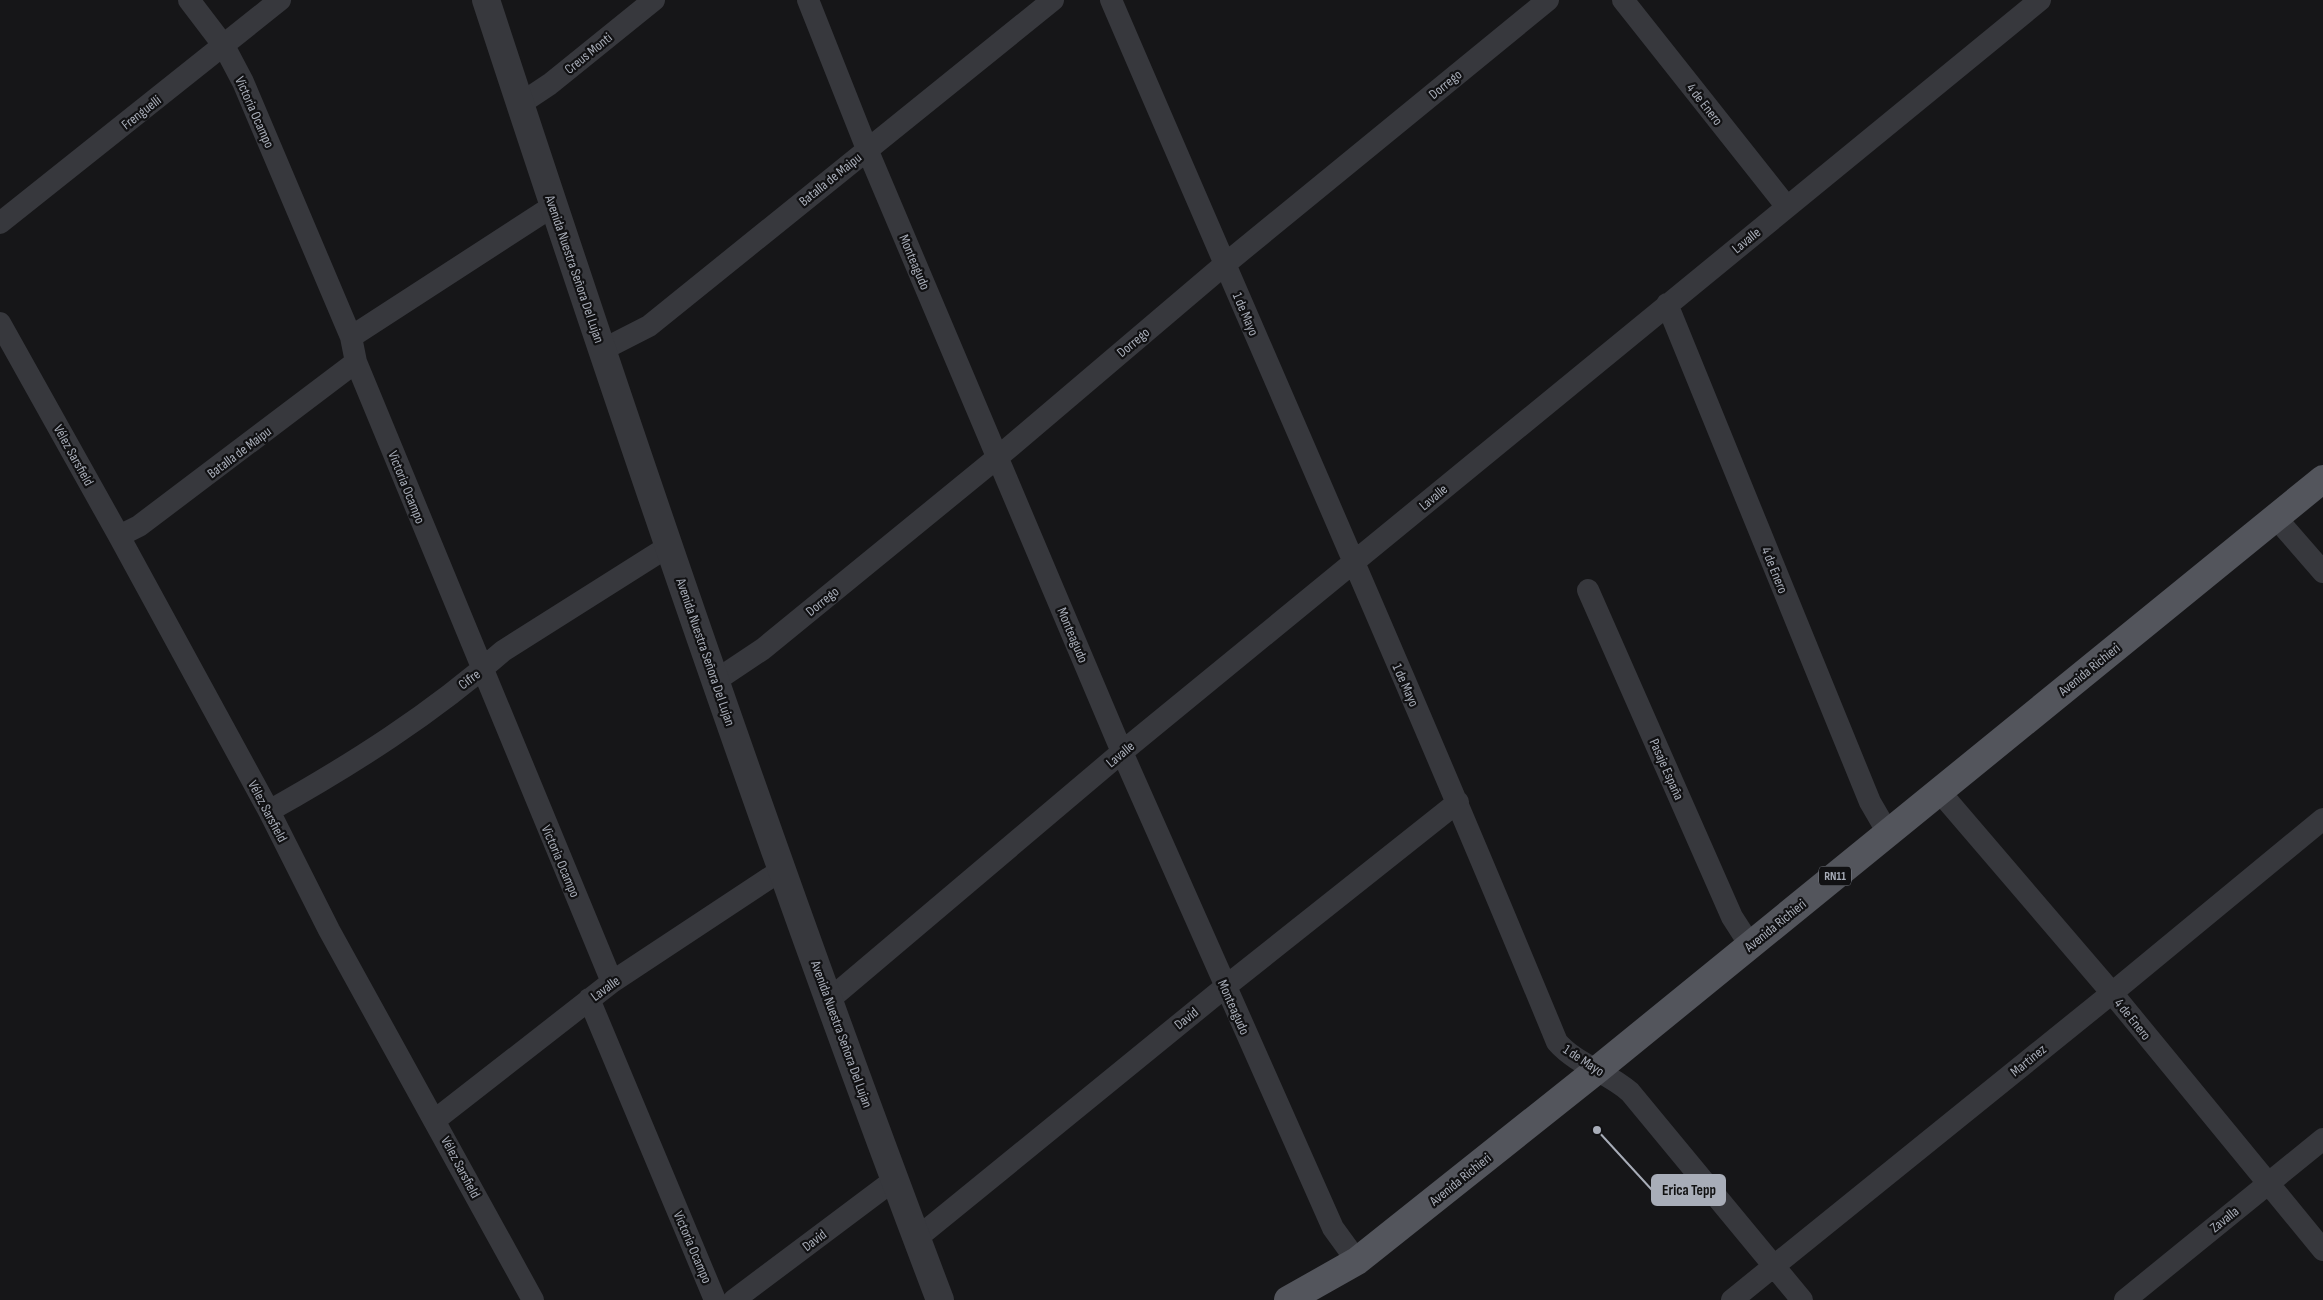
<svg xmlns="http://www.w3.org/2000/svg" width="2323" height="1300" font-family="'Sofia Sans Condensed',sans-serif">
	<rect width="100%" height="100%" fill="#161618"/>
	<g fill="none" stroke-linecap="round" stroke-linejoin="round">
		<path stroke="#37383d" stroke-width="22" d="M 189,0 L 224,46 L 243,82 L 351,337 L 356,362 L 612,982
			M 808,0 L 867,149 L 1122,752 L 1333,1228 L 1357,1261
			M 1111,0 C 1260,347 1413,693 1557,1042 C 1577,1065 1608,1072 1630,1092 L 1802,1300
			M 1623,0 L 1787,207
			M 520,104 L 550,84 L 654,0
			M 0,223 L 280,0
			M 1667,304 L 1870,802 L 1888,833
			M 0,323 L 119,536 L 269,811 L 329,930 L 533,1300
			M 351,337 L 553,206
			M 602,350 L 649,326 L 1053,0
			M 2276,518 L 2323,572
			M 119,536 L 139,526 L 356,362
			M 1588,590 L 1732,917 L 1750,945
			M 715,681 L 763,649 L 998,457 L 1224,265 L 1548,0
			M 1939,791 L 2112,993 L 2323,1250
			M 269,811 C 351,765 432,714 503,651 L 669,546
			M 589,999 L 715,1300
			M 830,999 L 1122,752 L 2040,0
			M 435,1120 L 612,982 L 783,869
			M 917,1238 L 1225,987 L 1458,802
			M 734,1300 L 894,1180
			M 1732,1300 L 2112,993 L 2323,819
			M 2125,1300 L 2323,1139"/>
		<path stroke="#37383d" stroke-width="28" d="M 486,0 C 629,436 777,871 940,1300"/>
		<path stroke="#53555c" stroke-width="28" d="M 1288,1300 L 1357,1261 L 1597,1070 L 2323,479"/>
	</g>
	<g text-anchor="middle" stroke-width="4.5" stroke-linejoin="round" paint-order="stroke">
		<rect fill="#111113" stroke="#7b7e86" stroke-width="1" x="1819" y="866.5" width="32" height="19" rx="4"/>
		<g font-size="12" font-weight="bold" fill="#a8adb8">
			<text x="1835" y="880">RN11</text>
		</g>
		<g font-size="14" fill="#a8adb8" stroke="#111113">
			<text transform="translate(588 53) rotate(-39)" y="5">Creus Monti</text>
			<text transform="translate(1445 84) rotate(-39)" y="5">Dorrego</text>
			<text transform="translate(1705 104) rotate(52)" y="5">4 de Enero</text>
			<text transform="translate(141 112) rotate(-38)" y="5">Frenguelli</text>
			<text transform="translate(255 112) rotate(66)" y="5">Victoria Ocampo</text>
			<text transform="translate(830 179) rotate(-39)" y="5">Batalla de Maipu</text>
			<text transform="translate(1746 240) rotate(-39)" y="5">Lavalle</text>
			<text transform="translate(915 262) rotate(67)" y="5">Monteagudo</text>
			<text transform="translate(575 269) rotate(71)" y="5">Avenida Nuestra Señora Del Lujan</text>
			<text transform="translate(1246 314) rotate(67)" y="5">1 de Mayo</text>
			<text transform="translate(1133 342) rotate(-40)" y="5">Dorrego</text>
			<text transform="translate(239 452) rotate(-37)" y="5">Batalla de Maipu</text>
			<text transform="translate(74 455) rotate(61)" y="5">Vélez Sarsfield</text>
			<text transform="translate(407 487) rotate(68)" y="5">Victoria Ocampo</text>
			<text transform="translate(1433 497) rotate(-40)" y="5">Lavalle</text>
			<text transform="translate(1775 570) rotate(68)" y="5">4 de Enero</text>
			<text transform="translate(822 601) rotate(-39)" y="5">Dorrego</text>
			<text transform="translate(1073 635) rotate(67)" y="5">Monteagudo</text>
			<text transform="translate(706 652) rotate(71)" y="5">Avenida Nuestra Señora Del Lujan</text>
			<text transform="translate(2089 669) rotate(-39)" y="5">Avenida Richieri</text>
			<text transform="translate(469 679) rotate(-37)" y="5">Cifre</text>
			<text transform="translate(1406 685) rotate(66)" y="5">1 de Mayo</text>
			<text transform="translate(1120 754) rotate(-40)" y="5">Lavalle</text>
			<text transform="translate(1667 769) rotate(66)" y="5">Pasaje España</text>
			<text transform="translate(268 811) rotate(62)" y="5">Vélez Sarsfield</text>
			<text transform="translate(561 861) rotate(67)" y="5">Victoria Ocampo</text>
			<text transform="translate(1775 925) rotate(-39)" y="5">Avenida Richieri</text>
			<text transform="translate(605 988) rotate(-36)" y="5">Lavalle</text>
			<text transform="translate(1234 1007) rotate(66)" y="5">Monteagudo</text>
			<text transform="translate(1186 1018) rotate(-39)" y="5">David</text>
			<text transform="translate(2133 1019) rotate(51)" y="5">4 de Enero</text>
			<text transform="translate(842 1034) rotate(70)" y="5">Avenida Nuestra Señora Del Lujan</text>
			<text transform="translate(1584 1060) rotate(33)" y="5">1 de Mayo</text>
			<text transform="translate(2028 1060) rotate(-39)" y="5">Martínez</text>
			<text transform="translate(461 1167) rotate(62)" y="5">Vélez Sarsfield</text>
			<text transform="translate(1460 1179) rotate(-39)" y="5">Avenida Richieri</text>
			<text transform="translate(2224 1219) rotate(-39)" y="5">Zavalla</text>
			<text transform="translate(814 1240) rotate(-37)" y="5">David</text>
			<text transform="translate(693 1247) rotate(67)" y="5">Victoria Ocampo</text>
		</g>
	</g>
	<path fill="none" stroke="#a8adb8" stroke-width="2" d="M1597 1130L1652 1190"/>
	<circle fill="#a8adb8" stroke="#111113" stroke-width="2" cx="1597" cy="1130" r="5"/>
	<rect fill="#a8adb8" stroke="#a8adb8" stroke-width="2" x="1652" y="1175" width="73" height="30" rx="5"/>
	<g font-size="15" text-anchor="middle" font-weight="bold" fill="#111">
		<text x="1689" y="1195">Erica Tepp</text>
	</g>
</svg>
